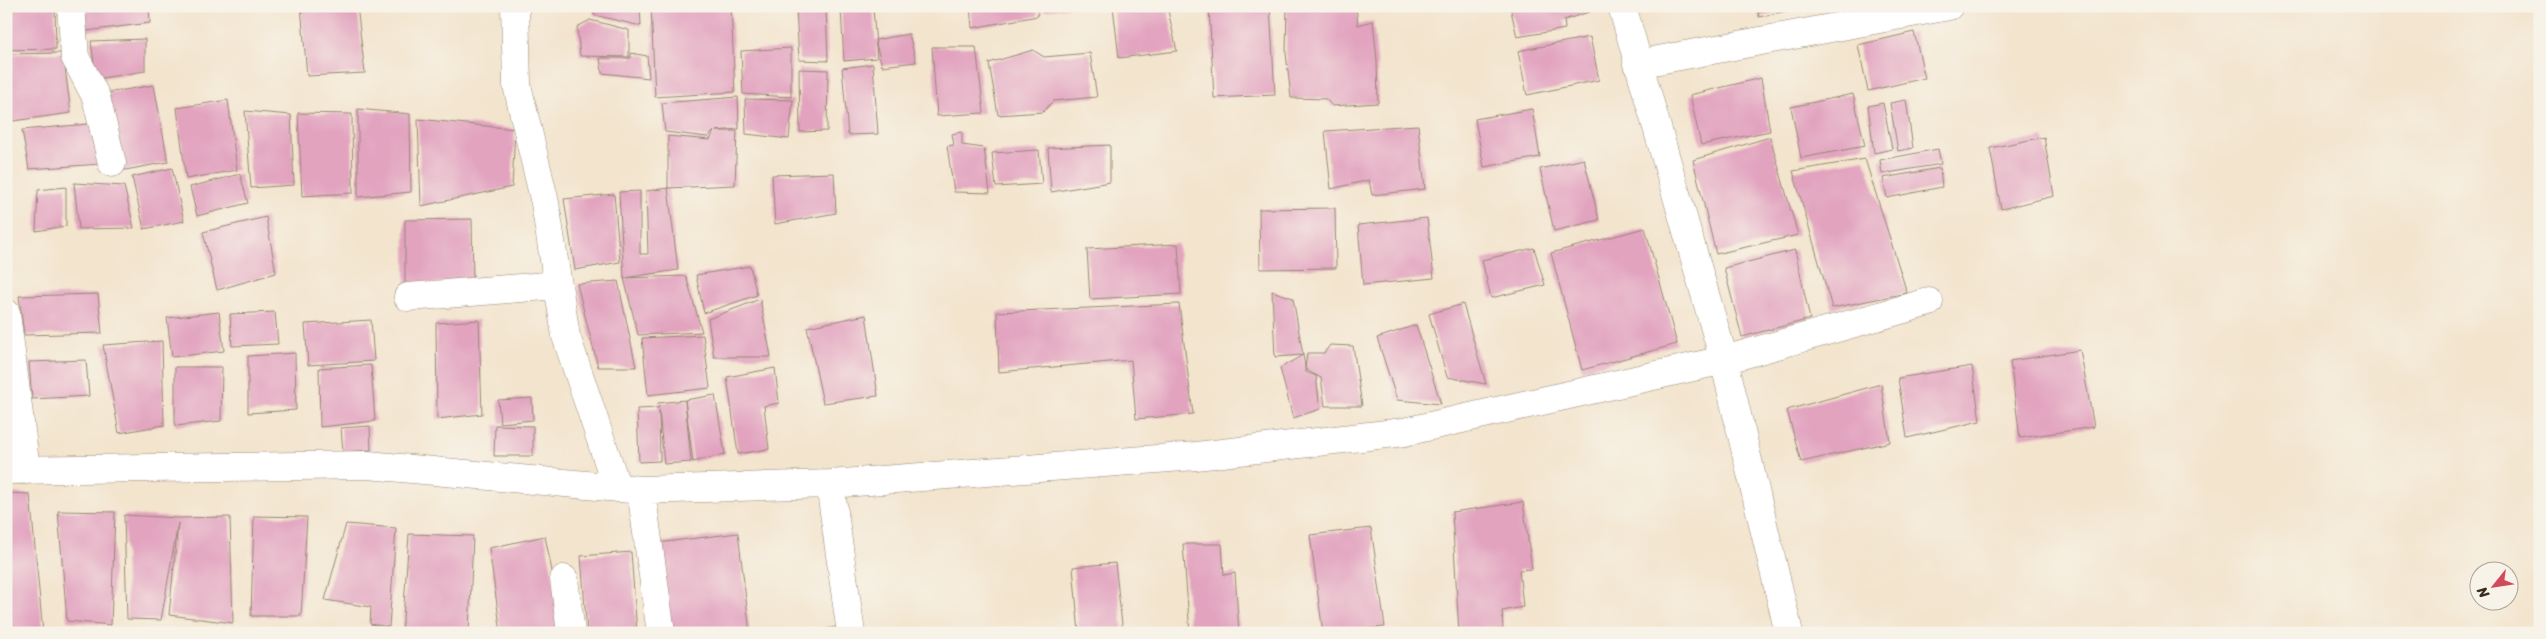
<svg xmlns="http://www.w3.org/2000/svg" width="2546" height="639" font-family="Sriracha,sans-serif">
	<rect width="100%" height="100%" fill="#f7f3e8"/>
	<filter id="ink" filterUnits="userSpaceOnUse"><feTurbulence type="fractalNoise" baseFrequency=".02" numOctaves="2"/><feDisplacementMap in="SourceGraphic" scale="10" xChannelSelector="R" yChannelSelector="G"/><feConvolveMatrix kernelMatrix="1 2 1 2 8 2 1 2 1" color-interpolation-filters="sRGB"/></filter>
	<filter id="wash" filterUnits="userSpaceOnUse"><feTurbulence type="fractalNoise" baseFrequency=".0096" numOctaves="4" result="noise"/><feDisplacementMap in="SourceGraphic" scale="20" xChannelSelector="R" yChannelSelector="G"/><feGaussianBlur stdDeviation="1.12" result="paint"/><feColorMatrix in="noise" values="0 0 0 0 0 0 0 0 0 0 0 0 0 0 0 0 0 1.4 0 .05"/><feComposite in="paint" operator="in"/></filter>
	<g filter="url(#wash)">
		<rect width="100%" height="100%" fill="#f3e4cd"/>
		<g id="blocks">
			<path fill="#e2a3bf" d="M 6,6 L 55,6 L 56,49 L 6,50 Z
				M 84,6 L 149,6 L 150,23 L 86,31 Z
				M 301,6 L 357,6 L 365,73 L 307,76 Z
				M 593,6 L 640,6 L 641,26 L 594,15 Z
				M 651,6 L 731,6 L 735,92 L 655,97 Z
				M 970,6 L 1037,6 L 1038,16 L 972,28 Z
				M 1043,6 L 1070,6 L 1070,7 L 1044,11 Z
				M 1113,6 L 1167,6 L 1177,51 L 1119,58 Z
				M 1209,6 L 1270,6 L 1275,95 L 1214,98 Z
				M 1287,6 L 1315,6 L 1325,9 L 1325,6 L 1356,6 L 1358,25 L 1373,21 L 1377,60 L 1378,103 L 1332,106 L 1326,99 L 1291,98 L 1286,53 Z
				M 1510,6 L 1591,6 L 1592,11 L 1564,20 L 1565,29 L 1517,37 Z
				M 1757,6 L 1804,6 L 1804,7 L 1759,17 Z
				M 796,8 L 826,8 L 828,61 L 799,60 Z
				M 841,9 L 873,9 L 877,58 L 844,61 Z
				M 590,20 L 629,30 L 629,57 L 580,56 L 577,27 Z
				M 1914,32 L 1925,78 L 1868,91 L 1858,45 Z
				M 909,34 L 916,62 L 882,66 L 875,40 Z
				M 1590,37 L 1599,80 L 1527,95 L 1518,51 Z
				M 145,39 L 145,71 L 96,79 L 91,41 Z
				M 932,47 L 976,47 L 984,113 L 937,116 Z
				M 791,48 L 791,97 L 743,94 L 741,51 Z
				M 1033,50 L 1044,57 L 1090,53 L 1097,97 L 1053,101 L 1043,112 L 998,115 L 989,63 Z
				M 63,53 L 71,113 L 6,122 L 6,54 Z
				M 631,53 L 647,56 L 649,78 L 602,73 L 600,58 L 631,58 Z
				M 873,64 L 878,134 L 848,135 L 842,68 Z
				M 799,69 L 828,70 L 827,131 L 800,132 Z
				M 1761,78 L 1770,131 L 1701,145 L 1690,95 Z
				M 154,85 L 168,162 L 120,171 L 106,93 Z
				M 1853,94 L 1865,146 L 1801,158 L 1791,107 Z
				M 738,97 L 739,129 L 716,131 L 737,131 L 735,185 L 668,188 L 668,136 L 710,140 L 714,131 L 708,137 L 665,132 L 662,103 Z
				M 745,99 L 793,100 L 789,139 L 746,134 Z
				M 228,100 L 237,170 L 186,179 L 177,108 Z
				M 1906,100 L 1913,148 L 1898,151 L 1890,103 Z
				M 1883,103 L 1892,149 L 1874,153 L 1868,106 Z
				M 358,109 L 410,114 L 411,192 L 358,197 Z
				M 1532,109 L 1540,157 L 1484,167 L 1475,119 Z
				M 245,111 L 291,115 L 294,185 L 251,188 Z
				M 298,113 L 352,114 L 353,193 L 302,196 Z
				M 418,119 L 515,129 L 512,187 L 421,206 Z
				M 99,123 L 101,164 L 29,169 L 22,130 Z
				M 1418,125 L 1425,189 L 1372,195 L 1369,180 L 1331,189 L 1325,131 Z
				M 962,132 L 962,145 L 984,148 L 990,193 L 954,192 L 947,146 L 954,145 L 952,134 Z
				M 1770,137 L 1798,235 L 1716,254 L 1693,160 Z
				M 2044,137 L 2054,196 L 2001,209 L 1990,148 Z
				M 1110,145 L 1110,182 L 1051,192 L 1048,148 Z
				M 1938,149 L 1941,164 L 1882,174 L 1880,160 Z
				M 1039,150 L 1042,184 L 996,187 L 992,153 Z
				M 1584,159 L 1599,220 L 1554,231 L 1540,169 Z
				M 1865,159 L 1907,293 L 1832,308 L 1793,171 Z
				M 172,168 L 184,221 L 144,229 L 132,177 Z
				M 1940,168 L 1942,187 L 1887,198 L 1883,178 Z
				M 834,173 L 836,213 L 775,224 L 772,175 Z
				M 240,174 L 248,203 L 197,216 L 190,187 Z
				M 74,183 L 124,186 L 134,228 L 79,229 Z
				M 66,187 L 66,226 L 36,231 L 38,190 Z
				M 668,188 L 678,270 L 624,278 L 686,276 L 702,332 L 638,335 L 624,278 L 619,192 L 640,191 L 640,254 L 648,254 L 646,191 Z
				M 614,194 L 620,262 L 575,270 L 564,199 Z
				M 1335,208 L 1336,268 L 1260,269 L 1259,209 Z
				M 266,217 L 276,273 L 217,290 L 203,232 Z
				M 1427,218 L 1434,278 L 1363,285 L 1358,225 Z
				M 472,219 L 473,281 L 405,285 L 405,220 Z
				M 1645,228 L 1677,344 L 1582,370 L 1551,253 Z
				M 1178,244 L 1181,294 L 1090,299 L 1087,249 Z
				M 1534,248 L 1545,285 L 1491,298 L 1482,260 Z
				M 1795,250 L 1810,319 L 1742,337 L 1724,268 Z
				M 750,266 L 757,295 L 704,313 L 696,275 Z
				M 618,281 L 636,367 L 598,367 L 577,284 Z
				M 1272,291 L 1293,298 L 1303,355 L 1275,357 Z
				M 98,294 L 102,333 L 24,335 L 19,296 Z
				M 760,299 L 771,357 L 714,357 L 708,319 Z
				M 1179,304 L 1193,414 L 1136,419 L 1131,360 L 999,372 L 997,312 Z
				M 1463,304 L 1486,384 L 1447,377 L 1429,314 Z
				M 219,312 L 224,351 L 172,357 L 167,318 Z
				M 275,312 L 278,344 L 232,346 L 230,314 Z
				M 866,315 L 878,396 L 823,403 L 807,327 Z
				M 371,320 L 374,361 L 308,365 L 305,324 Z
				M 479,320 L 482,414 L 437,419 L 436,323 Z
				M 1416,325 L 1441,404 L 1397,400 L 1377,338 Z
				M 703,335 L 710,388 L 648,395 L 642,338 Z
				M 162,341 L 164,425 L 119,433 L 103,345 Z
				M 1330,345 L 1353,346 L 1362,406 L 1325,406 L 1321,378 L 1305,369 L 1307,353 L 1324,353 Z
				M 2080,350 L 2094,427 L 2020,438 L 2010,361 Z
				M 295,353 L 296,410 L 248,413 L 248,356 Z
				M 1303,355 L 1306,372 L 1316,376 L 1320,409 L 1293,418 L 1280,368 Z
				M 86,360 L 89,396 L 32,399 L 29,362 Z
				M 371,365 L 375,421 L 320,427 L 319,368 Z
				M 1972,366 L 1980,421 L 1907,438 L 1898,378 Z
				M 175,367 L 222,367 L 221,421 L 175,426 Z
				M 775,368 L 779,403 L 764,406 L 769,449 L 738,454 L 727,377 Z
				M 1881,384 L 1890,442 L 1801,462 L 1787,410 Z
				M 715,395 L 725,454 L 693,462 L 685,400 Z
				M 532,398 L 533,420 L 500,423 L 498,400 Z
				M 685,400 L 691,462 L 664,464 L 659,410 L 660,461 L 639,462 L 637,409 L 659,408 L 658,403 Z
				M 495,425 L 533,426 L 533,456 L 494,456 Z
				M 370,426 L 371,450 L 343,452 L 341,428 Z
				M 6,493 L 30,494 L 43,633 L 6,633 Z
				M 1523,502 L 1532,569 L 1519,570 L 1523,607 L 1502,611 L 1503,629 L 1480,633 L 1459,633 L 1452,512 Z
				M 58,511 L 115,512 L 111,625 L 67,621 Z
				M 124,515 L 179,518 L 230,517 L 233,623 L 169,615 L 178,523 L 161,620 L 127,619 Z
				M 254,516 L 307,517 L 301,616 L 251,616 Z
				M 346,524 L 396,528 L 389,627 L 370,624 L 371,607 L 325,600 Z
				M 1371,528 L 1385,627 L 1323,633 L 1310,535 Z
				M 738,533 L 750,633 L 669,633 L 657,543 Z
				M 409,534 L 473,536 L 469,633 L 402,633 Z
				M 545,536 L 564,632 L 501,633 L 489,548 Z
				M 1183,544 L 1222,544 L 1224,575 L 1235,573 L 1239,633 L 1190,633 Z
				M 631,552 L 637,633 L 587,633 L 581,556 Z
				M 1115,563 L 1123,633 L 1079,633 L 1073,567 Z
				M 836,627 L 836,633 L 809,633 L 809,632 Z"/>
		</g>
	</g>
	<g filter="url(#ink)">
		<use href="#blocks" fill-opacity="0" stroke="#978776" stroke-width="1"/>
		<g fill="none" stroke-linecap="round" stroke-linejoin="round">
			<g stroke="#978776" stroke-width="29">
				<path id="minor" d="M 71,6 L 75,57 L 96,97 L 112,163
					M 515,6 L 517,85 L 545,203 L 566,336 L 617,488
					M 1622,6 L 1724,360 L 1789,633
					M 1637,64 L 1949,6
					M 408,297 L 558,285
					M 6,313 L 26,470
					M 6,470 L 368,465 L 641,490 L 830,484 L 1196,456 L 1404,432 L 1724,360 L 1929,302
					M 830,484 L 851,633
					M 641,490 L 661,633
					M 564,579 L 571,633"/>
			</g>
			<use href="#minor" stroke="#fff" stroke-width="28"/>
		</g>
	</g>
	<rect width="2546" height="639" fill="none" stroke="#f7f3e8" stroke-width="25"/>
	<g transform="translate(2494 586) rotate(240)"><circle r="24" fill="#f7f3e8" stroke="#aca397"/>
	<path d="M0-4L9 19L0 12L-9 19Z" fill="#d1495b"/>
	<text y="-8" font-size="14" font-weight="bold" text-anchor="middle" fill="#3b2a1e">N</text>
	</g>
</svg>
